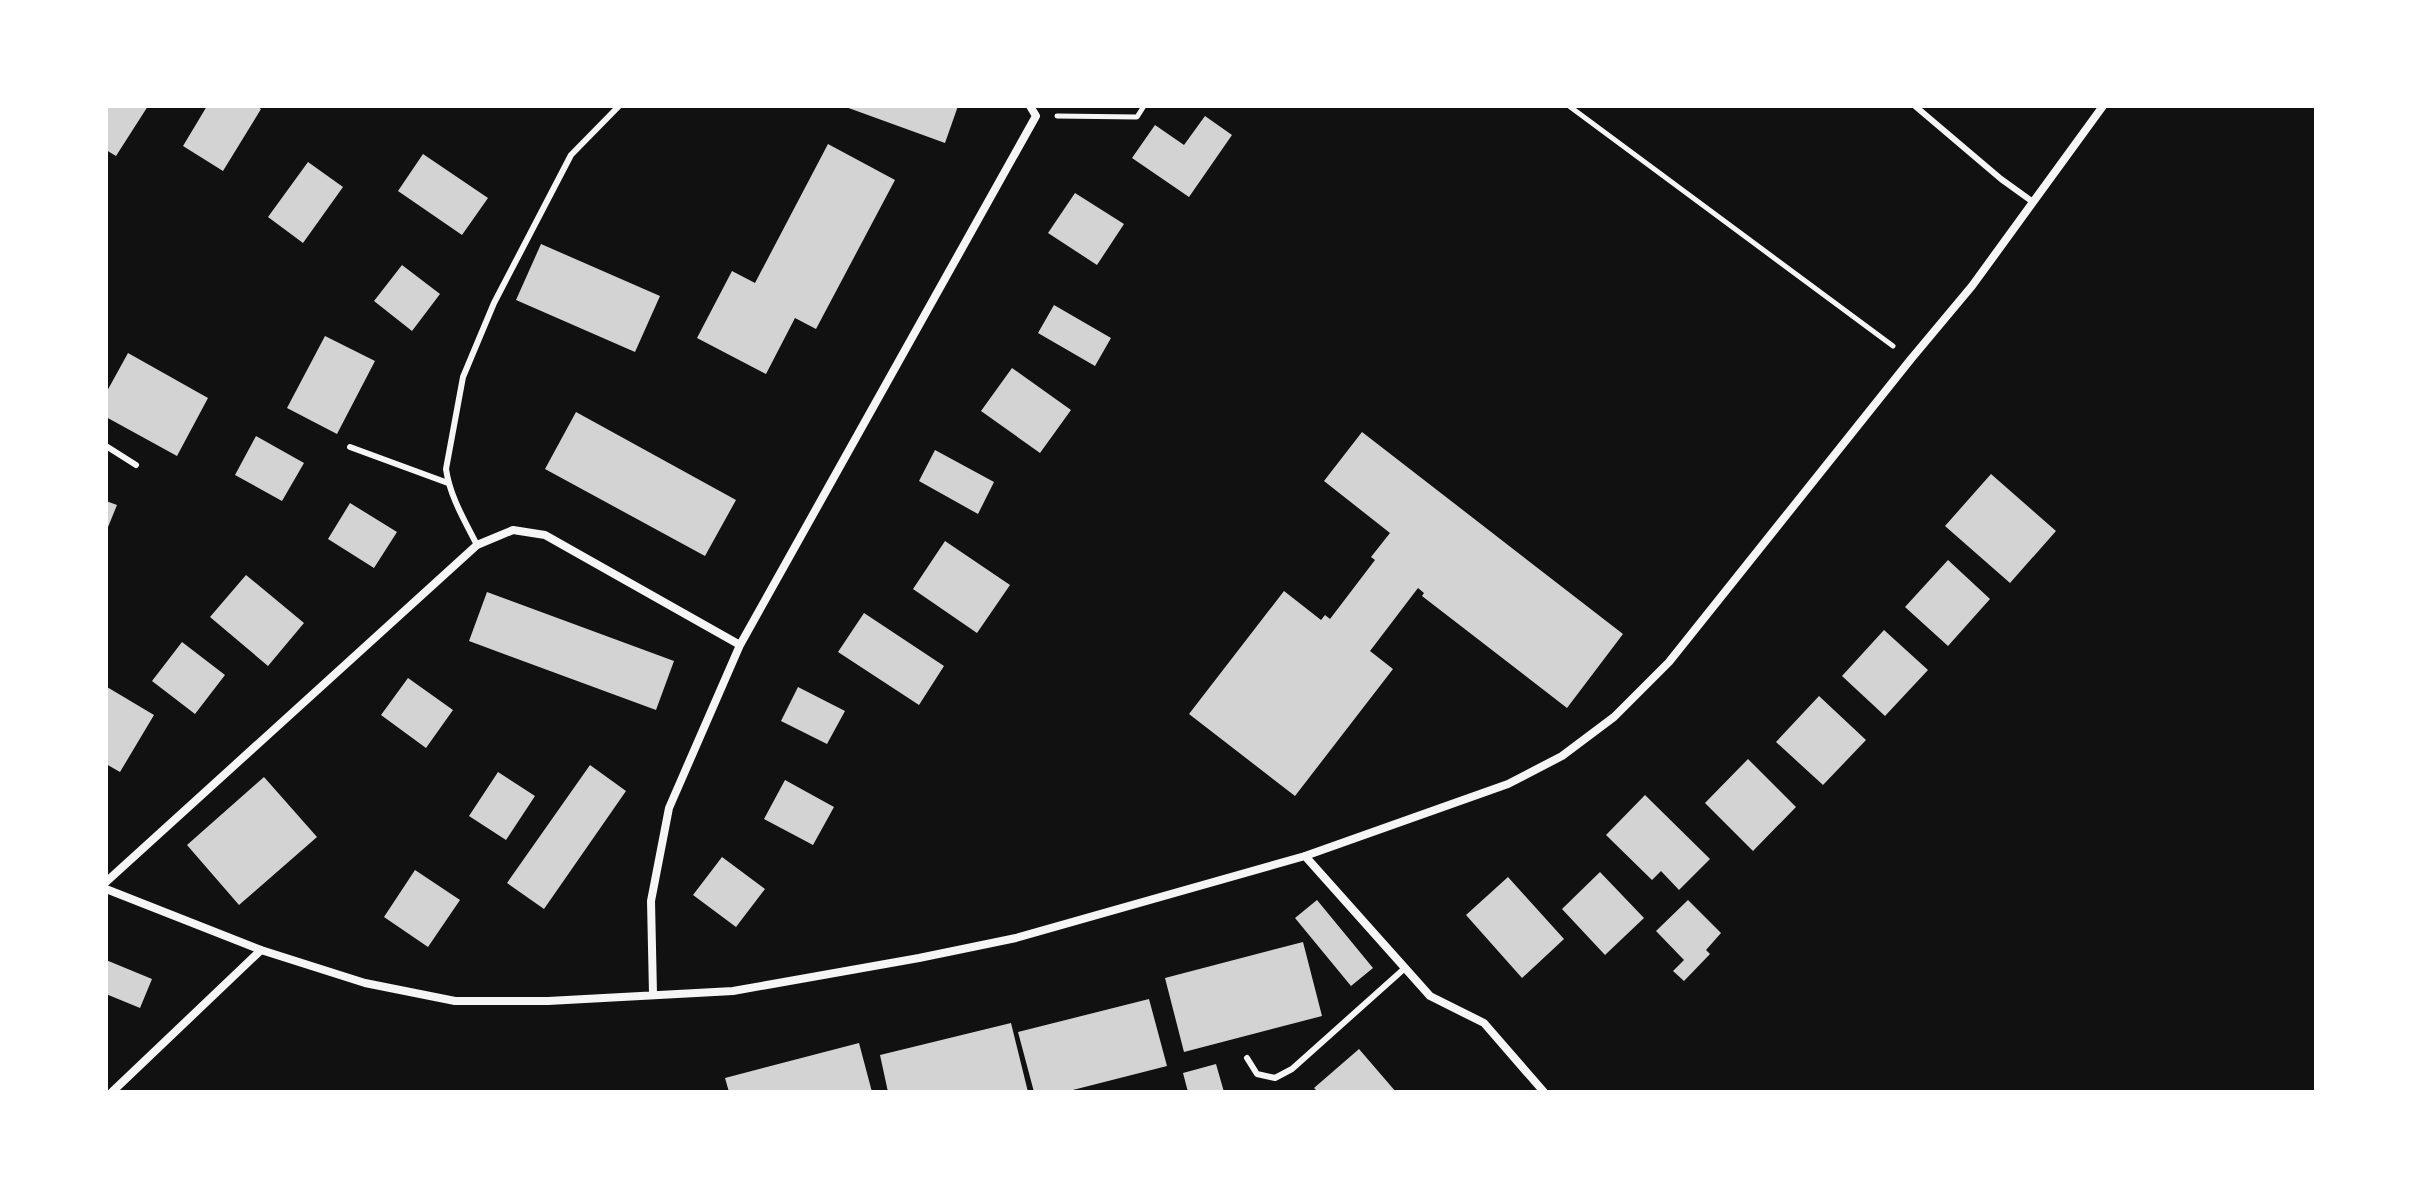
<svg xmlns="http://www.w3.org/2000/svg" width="2422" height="1198" font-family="Quicksand,sans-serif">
	<rect width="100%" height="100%" fill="#111"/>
	<path fill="#d3d3d3" d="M 106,106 L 148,106 L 116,156 L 106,150 Z
		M 207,106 L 256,106 L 261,109 L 223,171 L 183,146 Z
		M 843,106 L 958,106 L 945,143 Z
		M 1205,116 L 1232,135 L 1189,197 L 1132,158 L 1155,125 L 1184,145 Z
		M 828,144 L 895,180 L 816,329 L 795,318 L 766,374 L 697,338 L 732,271 L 755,283 Z
		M 423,154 L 488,198 L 462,235 L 398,191 Z
		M 308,162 L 343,187 L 303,243 L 268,217 Z
		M 1075,193 L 1124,224 L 1097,265 L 1048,233 Z
		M 541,244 L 660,296 L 635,352 L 516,300 Z
		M 402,265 L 440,294 L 412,331 L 374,301 Z
		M 1054,305 L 1111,338 L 1095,366 L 1038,333 Z
		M 325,336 L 375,361 L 337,434 L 287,408 Z
		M 128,353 L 208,398 L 177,456 L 106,417 L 106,393 Z
		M 1012,368 L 1071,410 L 1040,453 L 981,411 Z
		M 576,412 L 736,500 L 705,556 L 545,469 Z
		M 1362,432 L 1623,634 L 1567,708 L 1422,596 L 1424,593 L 1418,588 L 1370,651 L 1393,669 L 1295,796 L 1189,714 L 1284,591 L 1321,620 L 1325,615 L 1330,619 L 1375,560 L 1371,557 L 1390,533 L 1324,481 Z
		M 256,436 L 304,463 L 282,501 L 235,475 Z
		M 935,450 L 994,482 L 978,514 L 919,481 Z
		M 1991,474 L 2056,531 L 2010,583 L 1945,526 Z
		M 106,501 L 117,505 L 106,532 Z
		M 350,503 L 397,532 L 374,568 L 328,539 Z
		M 945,541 L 1010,585 L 977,633 L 913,589 Z
		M 1948,560 L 1990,599 L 1948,646 L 1905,607 Z
		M 246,575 L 304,623 L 268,666 L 210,617 Z
		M 487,592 L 674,661 L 656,710 L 469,641 Z
		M 864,613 L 944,666 L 919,705 L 838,652 Z
		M 1884,630 L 1928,670 L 1885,716 L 1842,676 Z
		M 182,642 L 225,675 L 195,714 L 152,681 Z
		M 408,678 L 453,710 L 426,748 L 381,715 Z
		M 107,687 L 154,715 L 120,772 L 106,764 Z
		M 798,687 L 845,711 L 827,744 L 781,721 Z
		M 1819,696 L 1866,740 L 1823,785 L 1776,742 Z
		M 1748,759 L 1796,807 L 1753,851 L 1705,803 Z
		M 590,765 L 626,791 L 544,909 L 507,883 Z
		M 498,772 L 535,796 L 506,840 L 469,816 Z
		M 264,777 L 317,837 L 239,905 L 187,845 Z
		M 785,780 L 834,807 L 813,845 L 764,819 Z
		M 1645,795 L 1710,859 L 1679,890 L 1661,871 L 1652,880 L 1606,835 Z
		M 722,857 L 765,889 L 736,927 L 693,895 Z
		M 415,870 L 460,900 L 428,947 L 384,917 Z
		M 1600,872 L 1644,918 L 1605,955 L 1562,909 Z
		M 1508,877 L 1564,939 L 1522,978 L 1466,915 Z
		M 1317,900 L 1373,968 L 1351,986 L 1295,918 Z
		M 1688,900 L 1721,933 L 1706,950 L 1710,954 L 1684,981 L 1673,971 L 1684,960 L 1656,931 Z
		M 1303,942 L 1322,1016 L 1184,1052 L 1165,978 Z
		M 106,960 L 152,979 L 140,1008 L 106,994 Z
		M 1149,999 L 1167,1066 L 1065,1092 L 1034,1092 L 1018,1032 Z
		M 1011,1023 L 1028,1092 L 888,1092 L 880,1055 Z
		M 859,1043 L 872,1092 L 729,1092 L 725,1078 Z
		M 1359,1049 L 1396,1092 L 1318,1092 L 1314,1088 Z
		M 1216,1064 L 1224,1092 L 1188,1092 L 1183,1073 Z"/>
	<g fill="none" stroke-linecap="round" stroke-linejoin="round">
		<path stroke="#f5f5f5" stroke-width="5" d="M 1569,106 L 1893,346
			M 1057,116 L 1137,117 L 1144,106"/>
		<path stroke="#f5f5f5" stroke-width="6" d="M 1915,106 L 2001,179 L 2033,202
			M 106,446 L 136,465
			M 350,447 L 448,483
			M 477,545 C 465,521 450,497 446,469 L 463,377 L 494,303 L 571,155 L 619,106
			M 1247,1058 L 1257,1074 L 1275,1078 L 1292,1069 L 1405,968"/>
		<path stroke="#f5f5f5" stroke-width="8" d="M 1305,856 L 1430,996 L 1484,1023 L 1544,1092
			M 106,882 L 477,545 L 513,530 L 545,535 L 740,645
			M 106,889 L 261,950 L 365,983 L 455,1001 L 548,1001 L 733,991 L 919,958 L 1016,938 L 1305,856 L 1508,784 L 1562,756 L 1614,717 L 1669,662 L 1911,359 L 1972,286 L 2103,106
			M 653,994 L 651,901 L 669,808 L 740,645 L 1036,116 L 1030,106
			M 112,1092 L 261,950"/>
	</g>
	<rect width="2422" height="1198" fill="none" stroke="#ffffff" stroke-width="216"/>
</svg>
